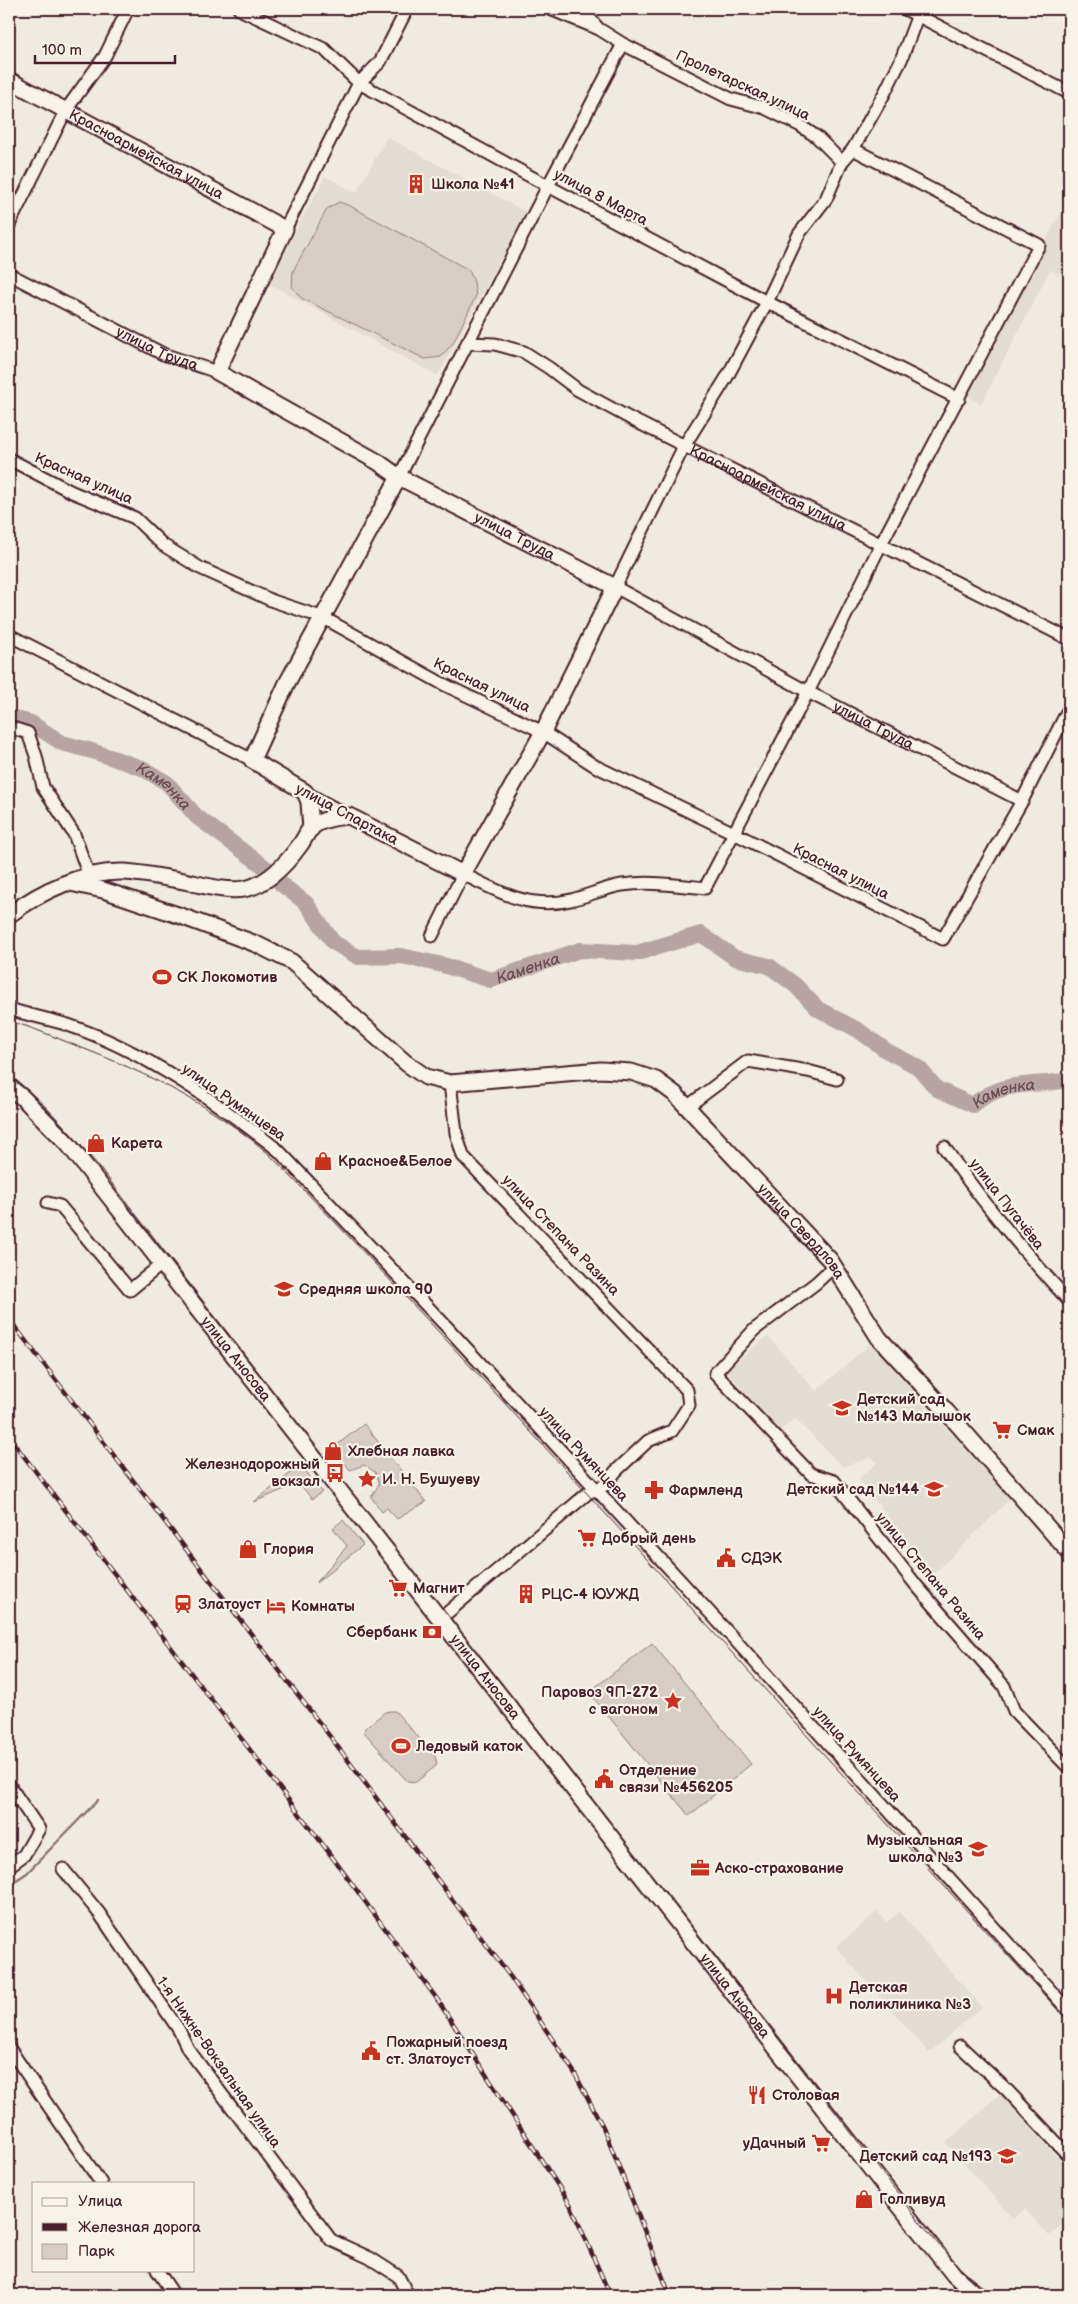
<svg xmlns="http://www.w3.org/2000/svg" width="1078" height="2304" font-family="'Balsamiq Sans',sans-serif">
	<rect width="100%" height="100%" fill="#f0ebe0"/>
	<filter id="ink" filterUnits="userSpaceOnUse"><feTurbulence type="fractalNoise" baseFrequency=".02" numOctaves="2"/><feDisplacementMap in="SourceGraphic" scale="10" xChannelSelector="R" yChannelSelector="G"/><feConvolveMatrix kernelMatrix="1 2 1 2 8 2 1 2 1" color-interpolation-filters="sRGB"/></filter>
	<g filter="url(#ink)">
		<path fill="#e3dcd2" d="M 387,137 L 526,212 L 438,376 L 267,283 L 325,176 L 356,193 Z
			M 1069,197 L 1069,279 L 1050,270 L 981,405 L 965,393 Z
			M 768,1336 L 816,1391 L 871,1343 L 924,1397 L 927,1424 L 936,1417 L 1011,1498 L 934,1574 L 858,1479 L 877,1463 L 872,1457 L 843,1467 L 795,1419 L 779,1431 L 726,1370 Z
			M 877,1911 L 887,1922 L 899,1912 L 982,2007 L 929,2053 L 836,1947 Z
			M 1001,2093 L 1069,2170 L 1069,2218 L 1049,2236 L 1025,2209 L 1013,2219 L 946,2143 Z"/>
		<path fill="#d8cdc6" stroke="#917678" d="M 339,202 L 350,206 L 469,270 L 474,282 L 476,296 L 453,343 L 441,357 L 425,359 L 301,298 L 292,287 L 293,271 L 327,209 Z
			M 364,1424 L 426,1502 L 397,1519 L 387,1508 L 382,1512 L 371,1497 L 379,1484 L 375,1472 L 364,1465 L 350,1470 L 333,1448 Z
			M 301,1465 L 322,1492 L 312,1499 L 299,1483 L 254,1502 Z
			M 343,1520 L 363,1545 L 316,1583 L 347,1546 L 333,1528 Z
			M 652,1643 L 751,1764 L 689,1816 L 589,1692 Z
			M 390,1711 L 395,1711 L 435,1756 L 437,1765 L 416,1782 L 407,1781 L 364,1732 L 365,1728 L 385,1712 Z"/>
		<g fill="none" stroke-linecap="round" stroke-linejoin="round">
			<path stroke="#8b6f72" stroke-width="2.5" d="M 9,1885 L 27,1873 L 98,1800"/>
			<path stroke="#b7a4a2" stroke-width="16" id="s1" d="M 9,717 L 31,723 L 62,743 L 92,751 L 142,768 L 167,783 L 197,817 L 274,874 L 281,884 L 306,903 L 333,942 L 358,957 L 401,956 L 443,965 L 491,980 L 580,950 L 637,953 L 701,934 L 735,958 L 769,966 L 795,985 L 818,1009 L 858,1030 L 887,1051 L 918,1067 L 937,1089 L 973,1105 C 1004,1079 1033,1087 1069,1080"/>
			<g stroke="#4a1f2b" stroke-width="15">
				<g id="street">
					<path d="M 239,9 L 324,49 L 359,83 L 548,186 L 767,302 L 959,399"/>
					<path d="M 550,9 L 599,29 L 623,44 L 731,99 L 765,108 L 799,125 L 817,137 L 842,162"/>
					<path d="M 582,9 L 597,27"/>
					<path d="M 905,9 L 1069,93"/>
					<path id="s2" d="M 920,9 L 901,60 L 884,94 L 853,149 L 842,162 L 826,199 L 799,234 L 767,302 L 727,377 L 684,446 L 615,587 L 808,692 L 1022,801"/>
					<path d="M 9,225 L 66,110 L 105,56 L 128,9"/>
					<path d="M 285,229 L 359,83 L 380,62 L 407,9"/>
					<path id="s3" d="M 9,274 L 163,354 L 217,372"/>
					<path id="s4" d="M 467,343 L 495,344 L 524,352 L 549,368 L 578,390 L 633,420 L 1069,639"/>
					<path d="M 9,459 L 72,492 L 135,518 L 163,545 L 200,568 L 273,601 L 324,618 L 441,683 L 543,732 L 595,766 L 734,833 L 943,939 L 1022,801 L 1069,708"/>
					<path d="M 399,477 L 548,186 L 623,44"/>
					<path d="M 9,635 L 252,760"/>
					<path d="M 9,727 L 28,733 L 36,756 L 43,787 L 74,834 L 89,876"/>
					<path d="M 305,792 L 349,816"/>
					<path d="M 432,936 L 463,874 C 498,892 530,910 571,900 C 588,896 604,888 622,885 C 650,881 678,885 705,888 L 808,692 L 881,544 L 1039,245 L 853,149"/>
					<path d="M 9,1009 C 28,1015 49,1019 68,1025 C 143,1050 217,1102 278,1150 L 445,1325 L 735,1640 L 1069,2011"/>
					<path d="M 687,1107 L 748,1061 L 808,1071 L 837,1079"/>
					<path d="M 944,1147 C 982,1202 1024,1252 1069,1301"/>
					<path d="M 48,1203 L 60,1206 L 130,1290 L 163,1263"/>
					<path d="M 834,1266 L 816,1283 L 754,1330 L 715,1373 L 811,1474 L 834,1481 L 916,1585 L 1004,1686 L 1014,1711 L 1069,1768"/>
					<path d="M 440,1619 L 588,1493 L 605,1485 L 616,1471 L 648,1441 L 672,1431 L 689,1405 L 687,1390 L 463,1156 L 456,1133 L 450,1083"/>
					<path d="M 9,1785 L 39,1829 L 24,1855 L 9,1866"/>
					<path d="M 63,1869 L 99,1913 L 179,2030 L 188,2049 L 331,2240 L 370,2258 L 398,2276 L 408,2295"/>
					<path d="M 960,2046 L 1007,2090 L 1069,2156"/>
					<path d="M 9,2048 L 101,2183"/>
					<path d="M 157,2270 L 174,2295"/>
				</g>
			</g>
			<g stroke="#4a1f2b" stroke-width="19">
				<g id="secondary">
					<path id="s5" d="M 9,80 L 285,229 L 217,372 L 378,462 L 399,477 L 615,587 L 543,732 L 463,874 L 349,816 C 336,817 319,819 310,829 C 306,834 304,840 300,845 C 287,863 267,885 244,889 C 225,892 203,885 184,881 C 165,878 144,873 124,872 C 83,871 41,891 9,915"/>
					<path d="M 311,829 L 309,802 L 305,792 L 252,760 L 287,683 L 399,477"/>
					<path id="s6" d="M 70,883 L 103,890 L 181,916 L 256,944 L 292,962 L 406,1063 L 426,1077 L 450,1083 L 601,1070 L 631,1072 L 656,1080 L 675,1094 L 687,1107 L 830,1260 L 879,1338 L 946,1411 L 1069,1552"/>
					<path id="s7" d="M 9,1087 L 23,1098 L 68,1144 L 954,2275 L 976,2295"/>
				</g>
			</g>
			<use href="#street" stroke="#f7f3e8" stroke-width="11"/>
			<use href="#secondary" stroke="#f7f3e8" stroke-width="15"/>
			<path stroke="#4a1f2b" stroke-width="1" d="M 9,1021 C 32,1027 54,1037 77,1046 C 147,1073 212,1105 269,1154 C 429,1317 580,1486 733,1654 C 845,1778 957,1900 1069,2022
				M 9,1074 C 45,1103 75,1137 104,1173 C 375,1525 652,1873 923,2226 C 948,2256 961,2273 995,2295"/>
			<g stroke="#4a1f2b" stroke-width="4.5">
				<path id="rail" d="M 9,1319 L 335,1743 L 512,1979 L 574,2072 L 603,2127 L 670,2295
					M 9,1437 L 321,1842 L 437,1999 L 570,2204 L 610,2295"/>
			</g>
			<use href="#rail" stroke="#f7f3e8" stroke-width="2.5" stroke-dasharray="8" stroke-linecap="butt"/>
		</g>
	</g>
	<defs>
		<g id="building-bare" transform="scale(1.5)"><path d="M-4-6H4V6H1V3H-1V6H-4ZM-2.5-4.3h1.7v1.8h-1.7ZM.8-4.3h1.7v1.8H.8ZM-2.5-1h1.7V.8h-1.7ZM.8-1h1.7V.8H.8Z" fill="#c8321e" stroke="#f7f3e8" stroke-width="2.5" paint-order="stroke"/></g>
		<g id="stadium-bare" transform="scale(1.5)"><path d="M0-5a6.5 5 0 1 0 0 10a6.5 5 0 1 0 0-10ZM-3.5-1.8h7v3.6h-7Z" fill="#c8321e" stroke="#f7f3e8" stroke-width="2.5" paint-order="stroke"/></g>
		<g id="shop-bare" transform="scale(1.5)"><path d="M-5-2.5h2.3a2.7 3.5 0 0 1 5.4 0H5L5.5 6h-11ZM-1.5-2.5h3a1.5 2.3 0 0 0-3 0Z" fill="#c8321e" stroke="#f7f3e8" stroke-width="2.5" paint-order="stroke"/></g>
		<g id="school-bare" transform="scale(1.5)"><path d="M0-5L7-2L0 1L-7-2ZM-4 1L0 2.5L4 1V4Q0 6-4 4Z" fill="#c8321e" stroke="#f7f3e8" stroke-width="2.5" paint-order="stroke"/></g>
		<g id="supermarket-bare" transform="scale(1.5)"><path d="M-6-5.5h2.5l.6 2H6L4.5 2H-2.5L-4.4-4H-6ZM-1.5 3.2a1.3 1.3 0 1 0 .1 0ZM3 3.2a1.3 1.3 0 1 0 .1 0Z" fill="#c8321e" stroke="#f7f3e8" stroke-width="2.5" paint-order="stroke"/></g>
		<g id="bus-bare" transform="scale(1.5)"><path d="M-5-6H5V4H4V6H2V4H-2V6H-4V4H-5ZM-3.5-4V0h7V-4ZM-3.5 1.2v1.5H-2V1.2ZM2 1.2v1.5H3.5V1.2Z" fill="#c8321e" stroke="#f7f3e8" stroke-width="2.5" paint-order="stroke"/></g>
		<g id="sight-bare" transform="scale(1.5)"><path d="M0-6L1.8-2.2L6-1.7L2.9 1.2L3.7 5.4L0 3.3L-3.7 5.4L-2.9 1.2L-6-1.7L-1.8-2.2Z" fill="#c8321e" stroke="#f7f3e8" stroke-width="2.5" paint-order="stroke"/></g>
		<g id="pharmacy-bare" transform="scale(1.5)"><path d="M-2-6h4v4h4v4h-4v4h-4v-4h-4v-4h4Z" fill="#c8321e" stroke="#f7f3e8" stroke-width="2.5" paint-order="stroke"/></g>
		<g id="civic-bare" transform="scale(1.5)"><path d="M-.6-6.5H3V-4.5H.6V-3L4-1V1h2V6H-6V1h2V-1L-.6-3ZM-1.2 2.5V6h2.4V2.5Z" fill="#c8321e" stroke="#f7f3e8" stroke-width="2.5" paint-order="stroke"/></g>
		<g id="station-bare" transform="scale(1.5)"><path d="M-3-6H3Q5-6 5-4V2Q5 4 3 4L4.5 6H3L1.5 4h-3L-3 6H-4.5L-3 4Q-5 4-5 2V-4Q-5-6-3-6ZM-3.5-4v3h7v-3ZM-3.5 1v1.5H-2V1ZM2 1v1.5H3.5V1Z" fill="#c8321e" stroke="#f7f3e8" stroke-width="2.5" paint-order="stroke"/></g>
		<g id="hotel-bare" transform="scale(1.5)"><path d="M-6-4.5h1.5V1H6V5H4.5V3h-9V5H-6ZM-4 0a1.8 1.8 0 1 1 3.6 0ZM.5 0V-2.5h3Q6-2.5 6 0Z" fill="#c8321e" stroke="#f7f3e8" stroke-width="2.5" paint-order="stroke"/></g>
		<g id="bank-bare" transform="scale(1.5)"><path d="M-6-4H6V4H-6ZM0-2.3a2.3 2.3 0 1 0 0 4.6a2.3 2.3 0 1 0 0-4.6Z" fill="#c8321e" stroke="#f7f3e8" stroke-width="2.5" paint-order="stroke"/></g>
		<g id="office-bare" transform="scale(1.5)"><path d="M-6-3h4V-5.5h4V-3h4V5H-6ZM-1-4.5V-3h2v-1.5ZM-6 0V1H6V0Z" fill="#c8321e" stroke="#f7f3e8" stroke-width="2.5" paint-order="stroke"/></g>
		<g id="hospital-bare" transform="scale(1.5)"><path d="M-5-5h3v3.5h4V-5h3V5h-3V1.5h-4V5h-3Z" fill="#c8321e" stroke="#f7f3e8" stroke-width="2.5" paint-order="stroke"/></g>
		<g id="restaurant-bare" transform="scale(1.5)"><path d="M-5-6h1v4h1v-4h1v4h1v-4h1v5L-1.5 .5V6h-2V.5L-5-1ZM5-6V6H3V1.5H1.5Q1.5-4 5-6Z" fill="#c8321e" stroke="#f7f3e8" stroke-width="2.5" paint-order="stroke"/></g>
	</defs>
	<g fill-rule="evenodd">
		<use href="#building-bare" x="416" y="184"/>
		<use href="#stadium-bare" x="162" y="977"/>
		<use href="#shop-bare" x="96" y="1143"/>
		<use href="#shop-bare" x="323" y="1161"/>
		<use href="#school-bare" x="284" y="1289"/>
		<use href="#school-bare" x="842" y="1408"/>
		<use href="#supermarket-bare" x="1002" y="1430"/>
		<use href="#shop-bare" x="333" y="1451"/>
		<use href="#bus-bare" x="335" y="1473"/>
		<use href="#sight-bare" x="367" y="1479"/>
		<use href="#school-bare" x="934" y="1489"/>
		<use href="#pharmacy-bare" x="654" y="1490"/>
		<use href="#supermarket-bare" x="587" y="1538"/>
		<use href="#shop-bare" x="248" y="1549"/>
		<use href="#civic-bare" x="726" y="1558"/>
		<use href="#supermarket-bare" x="398" y="1588"/>
		<use href="#building-bare" x="526" y="1594"/>
		<use href="#station-bare" x="183" y="1604"/>
		<use href="#hotel-bare" x="276" y="1606"/>
		<use href="#bank-bare" x="432" y="1632"/>
		<use href="#sight-bare" x="673" y="1701"/>
		<use href="#stadium-bare" x="401" y="1746"/>
		<use href="#civic-bare" x="604" y="1779"/>
		<use href="#school-bare" x="978" y="1849"/>
		<use href="#office-bare" x="700" y="1868"/>
		<use href="#hospital-bare" x="834" y="1996"/>
		<use href="#civic-bare" x="371" y="2051"/>
		<use href="#restaurant-bare" x="757" y="2095"/>
		<use href="#supermarket-bare" x="821" y="2143"/>
		<use href="#school-bare" x="1007" y="2156"/>
		<use href="#shop-bare" x="864" y="2199"/>
	</g>
	<g text-anchor="middle" stroke-width="4.5" stroke-linejoin="round" paint-order="stroke">
		<g font-size="15" fill="#4a1f2b" stroke="#f7f3e8">
			<text transform="translate(743 85) rotate(25)" y="5">Пролетарская улица</text>
			<text dy="5" stroke="none"><textPath href="#s5" startOffset="156">Красноармейская улица</textPath></text>
			<text transform="translate(601 197) rotate(28)" y="5">улица 8 Марта</text>
			<text dy="5" stroke="none"><textPath href="#s3" startOffset="166">улица Труда</textPath></text>
			<text transform="translate(84 478) rotate(24)" y="5">Красная улица</text>
			<text dy="5" stroke="none"><textPath href="#s4" startOffset="338">Красноармейская улица</textPath></text>
			<text dy="5" stroke="none"><textPath href="#s5" startOffset="812">улица Труда</textPath></text>
			<text transform="translate(482 685) rotate(26)" y="5">Красная улица</text>
			<text dy="5" stroke="none"><textPath href="#s2" startOffset="949">улица Труда</textPath></text>
			<text transform="translate(347 814) rotate(28)" y="5">улица Спартака</text>
			<text transform="translate(841 871) rotate(27)" y="5">Красная улица</text>
			<text transform="translate(234 1102) rotate(35)" y="5">улица Румянцева</text>
			<text transform="translate(1007 1204) rotate(52)" y="5">улица Пугачёва</text>
			<text dy="5" stroke="none"><textPath href="#s6" startOffset="856">улица Свердлова</textPath></text>
			<text transform="translate(561 1235) rotate(46)" y="5">улица Степана Разина</text>
			<text dy="5" stroke="none"><textPath href="#s7" startOffset="355">улица Аносова</textPath></text>
			<text transform="translate(584 1454) rotate(47)" y="5">улица Румянцева</text>
			<text transform="translate(931 1576) rotate(50)" y="5">улица Степана Разина</text>
			<text dy="5" stroke="none"><textPath href="#s7" startOffset="759">улица Аносова</textPath></text>
			<text transform="translate(857 1754) rotate(48)" y="5">улица Румянцева</text>
			<text dy="5" stroke="none"><textPath href="#s7" startOffset="1164">улица Аносова</textPath></text>
			<text transform="translate(219 2062) rotate(55)" y="5">1-я Нижне-Вокзальная улица</text>
		</g>
		<g font-size="15" font-weight="bold" fill="#4a1f2b" stroke="#f7f3e8" text-anchor="start">
			<text x="431" y="189">Школа №41</text>
			<text x="177" y="982">СК Локомотив</text>
			<text x="111" y="1148">Карета</text>
			<text x="338" y="1166">Красное&amp;Белое</text>
			<text x="299" y="1294">Средняя школа 90</text>
			<text x="857" y="1404">Детский сад<tspan x="857" dy="17">№143 Малышок</tspan></text>
			<text x="1017" y="1435">Смак</text>
			<text x="348" y="1456">Хлебная лавка</text>
			<text x="320" y="1469" text-anchor="end">Железнодорожный<tspan x="320" dy="17">вокзал</tspan></text>
			<text x="382" y="1484">И. Н. Бушуеву</text>
			<text x="919" y="1494" text-anchor="end">Детский сад №144</text>
			<text x="669" y="1495">Фармленд</text>
			<text x="602" y="1543">Добрый день</text>
			<text x="263" y="1554">Глория</text>
			<text x="741" y="1563">СДЭК</text>
			<text x="413" y="1593">Магнит</text>
			<text x="541" y="1599">РЦС-4 ЮУЖД</text>
			<text x="198" y="1609">Златоуст</text>
			<text x="291" y="1611">Комнаты</text>
			<text x="417" y="1637" text-anchor="end">Сбербанк</text>
			<text x="658" y="1697" text-anchor="end">Паровоз 9П-272<tspan x="658" dy="17">с вагоном</tspan></text>
			<text x="416" y="1751">Ледовый каток</text>
			<text x="619" y="1775">Отделение<tspan x="619" dy="17">связи №456205</tspan></text>
			<text x="963" y="1845" text-anchor="end">Музыкальная<tspan x="963" dy="17">школа №3</tspan></text>
			<text x="715" y="1873">Аско-страхование</text>
			<text x="849" y="1992">Детская<tspan x="849" dy="17">поликлиника №3</tspan></text>
			<text x="386" y="2047">Пожарный поезд<tspan x="386" dy="17">ст. Златоуст</tspan></text>
			<text x="772" y="2100">Столовая</text>
			<text x="806" y="2148" text-anchor="end">уДачный</text>
			<text x="992" y="2161" text-anchor="end">Детский сад №193</text>
			<text x="879" y="2204">Голливуд</text>
		</g>
		<g font-size="16" font-style="italic" fill="#704e55" stroke="#f7f3e8">
			<text dy="6" stroke="none"><textPath href="#s1" startOffset="172">Каменка</textPath></text>
			<text dy="6" stroke="none"><textPath href="#s1" startOffset="609">Каменка</textPath></text>
			<text dy="6" stroke="none"><textPath href="#s1" startOffset="1148">Каменка</textPath></text>
		</g>
	</g>
	<rect width="1078" height="2304" fill="none" stroke="#f7f3e8" stroke-width="30"/>
	<rect x="15" y="15" width="1048" height="2274" fill="none" stroke="#4a1f2b" stroke-width="2" filter="url(#ink)"/>
	<rect x="32" y="2182" width="162" height="90" fill="#f7f3e8" stroke="#b29e9c"/>
	<rect x="42" y="2198" width="25" height="8" fill="#f7f3e8" stroke="#b29e9c"/>
	<text x="78" y="2206" font-size="15" fill="#4a1f2b">Улица</text>
	<rect x="42" y="2223" width="25" height="8" fill="#4a1f2b" stroke="#b29e9c"/>
	<text x="78" y="2232" font-size="15" fill="#4a1f2b">Железная дорога</text>
	<rect x="42" y="2244" width="25" height="15" fill="#d8cdc6" stroke="#b29e9c"/>
	<text x="78" y="2256" font-size="15" fill="#4a1f2b">Парк</text>
	<path d="M35 55v8h140v-8" fill="none" stroke="#4a1f2b" stroke-width="2.5"/>
	<text x="42" y="55" font-size="15" fill="#4a1f2b" stroke="#f7f3e8" stroke-width="4" paint-order="stroke">100 m</text>
</svg>
